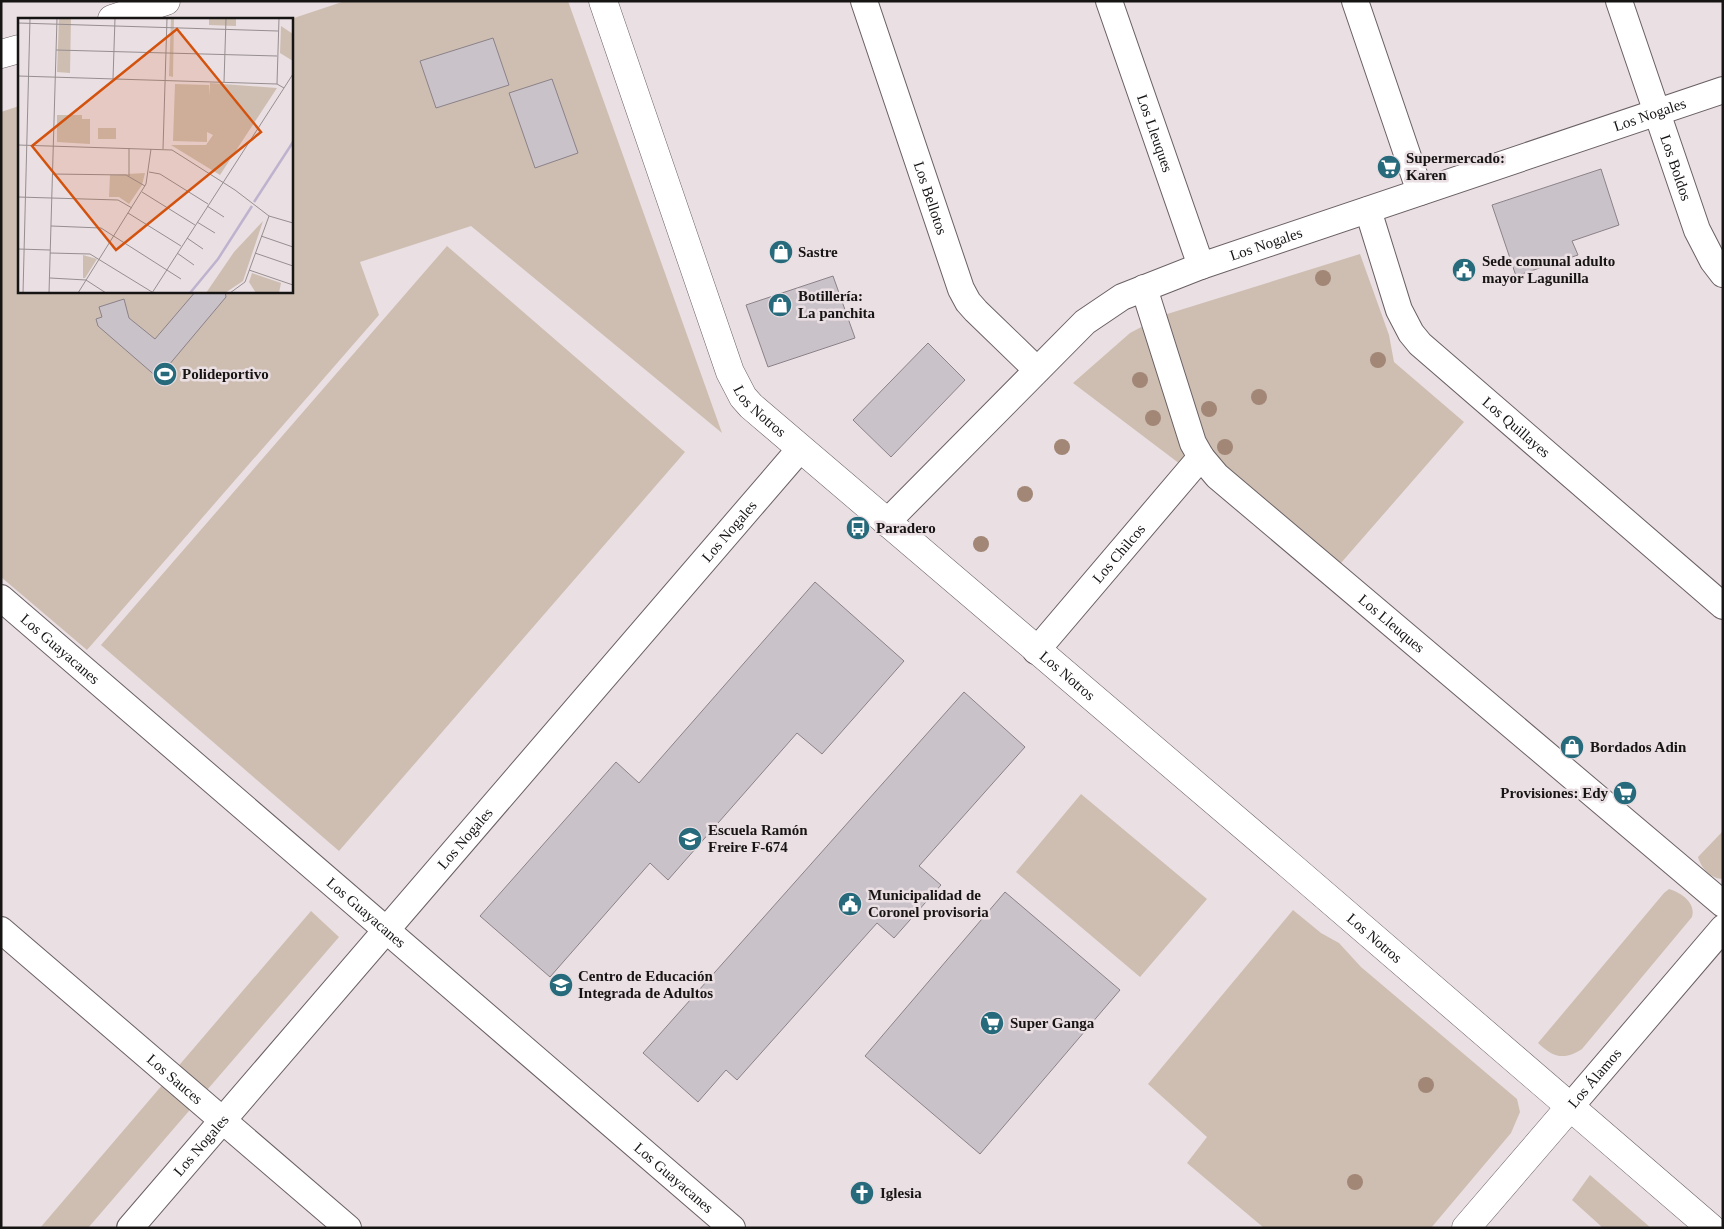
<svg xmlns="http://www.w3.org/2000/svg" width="1724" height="1229" font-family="Georgia,serif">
	<rect width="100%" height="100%" fill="#eadfe2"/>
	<path fill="#cebeb2" d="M 345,1 L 568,1 L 722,433 L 471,226 L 360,262 L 379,315 L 87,650 L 1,577 L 1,112 L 19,106 L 19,291 L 291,291 L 291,19 Z
		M 447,246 L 685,452 L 339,851 L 101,645 Z
		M 1360,254 L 1389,335 L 1394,362 L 1464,422 L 1334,571 L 1208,455 L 1180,464 L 1073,383 L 1130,333 L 1164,315 Z
		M 1081,794 L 1207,899 L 1140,977 L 1016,872 Z
		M 1723,831 L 1723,879 C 1711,879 1701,868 1698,857 Z
		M 1669,889 C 1682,893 1696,903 1692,917 L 1582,1049 C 1563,1061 1553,1057 1538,1043 L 1664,893 Z
		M 1293,910 L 1321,933 L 1339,943 L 1361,967 L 1517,1099 L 1520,1112 L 1511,1133 L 1431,1228 L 1264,1228 L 1187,1163 L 1207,1137 L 1148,1084 Z
		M 311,911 L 339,937 L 88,1228 L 40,1228 Z
		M 1590,1175 L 1651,1228 L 1603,1228 L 1572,1200 Z"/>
	<path fill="#cac2c9" stroke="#8a8288" d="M 493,38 L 509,85 L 436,108 L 420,61 Z
		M 552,79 L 578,153 L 535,168 L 509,93 Z
		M 1601,169 L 1619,225 L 1572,241 L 1578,255 L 1516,276 L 1492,205 Z
		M 833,276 L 855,338 L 768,367 L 746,305 Z
		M 196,291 L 225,291 L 226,297 L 158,378 L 98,326 L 96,319 L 102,317 L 99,307 L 124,299 L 129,318 L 155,339 Z
		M 928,343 L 965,380 L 891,457 L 853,420 Z
		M 815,582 L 904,661 L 822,754 L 797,733 L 668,880 L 650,863 L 550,977 L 480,916 L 616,762 L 639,783 Z
		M 964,692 L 1025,747 L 919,866 L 941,885 L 894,938 L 877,923 L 737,1080 L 726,1070 L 698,1102 L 643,1053 Z
		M 1005,892 L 1120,990 L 980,1154 L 865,1056 Z"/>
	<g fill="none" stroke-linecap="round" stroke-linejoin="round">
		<g stroke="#6a6063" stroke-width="28">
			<g id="street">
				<path id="s1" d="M 864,1 L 961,289 L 968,302 L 976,311 L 1037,370"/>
				<path id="s2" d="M 1109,1 L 1201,266"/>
				<path d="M 1355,1 L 1420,192"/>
				<path id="s3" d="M 1619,1 L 1697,230 L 1713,261 L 1723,274"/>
				<path id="s4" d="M 1368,210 L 1399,310 L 1411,333 L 1420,344 L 1723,606"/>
				<path id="s5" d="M 1144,288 L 1193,443 L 1201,457 L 1217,476 L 1723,904"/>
				<path id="s6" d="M 886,523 L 1085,322 L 1122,297 L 1201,266 L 1723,90"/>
				<path id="s7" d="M 1,598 L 732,1228"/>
				<path id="s8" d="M 1036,651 L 1201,457"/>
				<path id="s9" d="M 1,930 L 348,1228"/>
				<path id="s10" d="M 1570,1107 L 1723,928"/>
				<path id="s11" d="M 130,1228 L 800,449"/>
			</g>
		</g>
		<g stroke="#6a6063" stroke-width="29">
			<g id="secondary">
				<path id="s12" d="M 603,1 L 730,372 L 743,397 L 751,406 L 1293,868 L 1711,1228"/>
				<path d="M 112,19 L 166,1"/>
				<path d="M 1,54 L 19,49"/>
				<path d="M 1466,1228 L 1570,1107"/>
			</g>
		</g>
		<use href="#street" stroke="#fff" stroke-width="26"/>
		<use href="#secondary" stroke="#fff" stroke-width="28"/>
	</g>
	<g fill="#a28777">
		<circle cx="1323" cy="278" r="8"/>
		<circle cx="1378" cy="360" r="8"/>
		<circle cx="1140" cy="380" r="8"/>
		<circle cx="1259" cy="397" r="8"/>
		<circle cx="1209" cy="409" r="8"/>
		<circle cx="1153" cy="418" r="8"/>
		<circle cx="1062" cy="447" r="8"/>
		<circle cx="1225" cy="447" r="8"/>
		<circle cx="1025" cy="494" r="8"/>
		<circle cx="981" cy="544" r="8"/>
		<circle cx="1426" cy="1085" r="8"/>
		<circle cx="1355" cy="1182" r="8"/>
	</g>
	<defs>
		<g id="supermarket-disc" transform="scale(1.25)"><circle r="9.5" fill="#266a7b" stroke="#eadfe2"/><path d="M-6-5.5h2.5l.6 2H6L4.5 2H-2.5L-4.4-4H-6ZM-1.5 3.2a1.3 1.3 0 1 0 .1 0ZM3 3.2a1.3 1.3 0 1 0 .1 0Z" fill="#fff"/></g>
		<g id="shop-disc" transform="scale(1.25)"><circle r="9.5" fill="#266a7b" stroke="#eadfe2"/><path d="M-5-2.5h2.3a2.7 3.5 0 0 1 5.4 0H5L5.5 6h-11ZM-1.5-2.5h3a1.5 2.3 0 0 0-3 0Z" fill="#fff"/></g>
		<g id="civic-disc" transform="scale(1.25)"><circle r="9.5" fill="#266a7b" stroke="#eadfe2"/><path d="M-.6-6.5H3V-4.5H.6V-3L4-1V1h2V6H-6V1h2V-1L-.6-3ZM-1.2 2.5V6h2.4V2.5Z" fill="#fff"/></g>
		<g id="stadium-disc" transform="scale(1.25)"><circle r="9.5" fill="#266a7b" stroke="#eadfe2"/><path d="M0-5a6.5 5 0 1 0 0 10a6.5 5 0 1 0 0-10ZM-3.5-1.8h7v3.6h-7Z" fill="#fff"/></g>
		<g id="bus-disc" transform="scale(1.25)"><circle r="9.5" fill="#266a7b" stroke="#eadfe2"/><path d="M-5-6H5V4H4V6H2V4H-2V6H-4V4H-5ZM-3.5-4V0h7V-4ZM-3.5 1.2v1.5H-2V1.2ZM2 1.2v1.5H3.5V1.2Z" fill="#fff"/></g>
		<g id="school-disc" transform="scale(1.25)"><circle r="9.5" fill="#266a7b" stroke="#eadfe2"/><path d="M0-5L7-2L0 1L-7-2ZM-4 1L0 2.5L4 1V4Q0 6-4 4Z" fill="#fff"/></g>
		<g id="church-disc" transform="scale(1.25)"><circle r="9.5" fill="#266a7b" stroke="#eadfe2"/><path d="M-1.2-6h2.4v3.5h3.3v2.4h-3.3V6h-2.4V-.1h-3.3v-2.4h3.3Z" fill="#fff"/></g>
	</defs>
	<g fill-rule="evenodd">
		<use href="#supermarket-disc" x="1389" y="167"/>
		<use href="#shop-disc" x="781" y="252"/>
		<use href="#civic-disc" x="1464" y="270"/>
		<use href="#shop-disc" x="780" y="305"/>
		<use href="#stadium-disc" x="165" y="374"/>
		<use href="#bus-disc" x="858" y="528"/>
		<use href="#shop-disc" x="1572" y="747"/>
		<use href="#supermarket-disc" x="1625" y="793"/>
		<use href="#school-disc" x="690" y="839"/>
		<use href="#civic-disc" x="850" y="904"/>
		<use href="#school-disc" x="561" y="985"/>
		<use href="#supermarket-disc" x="992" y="1023"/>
		<use href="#church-disc" x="862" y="1193"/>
	</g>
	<g text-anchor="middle" stroke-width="5" stroke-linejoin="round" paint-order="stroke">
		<g font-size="15" fill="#171414" stroke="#eadfe2">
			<text dy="5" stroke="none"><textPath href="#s6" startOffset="886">Los Nogales</textPath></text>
			<text dy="5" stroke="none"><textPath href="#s2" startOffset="140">Los Lleuques</textPath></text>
			<text dy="5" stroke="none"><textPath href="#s3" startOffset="176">Los Boldos</textPath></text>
			<text dy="5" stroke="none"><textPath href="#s1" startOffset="208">Los Bellotos</textPath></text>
			<text dy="5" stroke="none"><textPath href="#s6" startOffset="481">Los Nogales</textPath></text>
			<text dy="5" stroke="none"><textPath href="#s12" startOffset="442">Los Notros</textPath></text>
			<text dy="5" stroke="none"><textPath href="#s4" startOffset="272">Los Quillayes</textPath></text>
			<text dy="5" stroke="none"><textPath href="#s11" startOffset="919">Los Nogales</textPath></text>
			<text dy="5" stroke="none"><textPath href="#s8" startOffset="128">Los Chilcos</textPath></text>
			<text dy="5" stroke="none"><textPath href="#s5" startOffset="432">Los Lleuques</textPath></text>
			<text dy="5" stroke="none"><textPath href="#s7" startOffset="78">Los Guayacanes</textPath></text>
			<text dy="5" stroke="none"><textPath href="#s12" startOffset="848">Los Notros</textPath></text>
			<text dy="5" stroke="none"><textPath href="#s11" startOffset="514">Los Nogales</textPath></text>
			<text dy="5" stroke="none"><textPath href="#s7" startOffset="482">Los Guayacanes</textPath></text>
			<text dy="5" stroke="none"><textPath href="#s12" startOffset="1252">Los Notros</textPath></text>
			<text dy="5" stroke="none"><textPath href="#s10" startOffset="38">Los Álamos</textPath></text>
			<text dy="5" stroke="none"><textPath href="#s9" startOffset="229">Los Sauces</textPath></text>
			<text dy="5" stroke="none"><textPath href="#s11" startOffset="109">Los Nogales</textPath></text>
			<text dy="5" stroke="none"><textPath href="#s7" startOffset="888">Los Guayacanes</textPath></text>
		</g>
		<g font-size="15" font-weight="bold" fill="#171414" stroke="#eadfe2" text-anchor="start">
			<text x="1406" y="163">Supermercado:<tspan x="1406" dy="17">Karen</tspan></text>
			<text x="798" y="257">Sastre</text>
			<text x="1482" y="266">Sede comunal adulto<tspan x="1482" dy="17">mayor Lagunilla</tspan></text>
			<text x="798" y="301">Botillería:<tspan x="798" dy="17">La panchita</tspan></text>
			<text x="182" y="379">Polideportivo</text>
			<text x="876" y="533">Paradero</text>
			<text x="1590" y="752">Bordados Adin</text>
			<text x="1608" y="798" text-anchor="end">Provisiones: Edy</text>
			<text x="708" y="835">Escuela Ramón<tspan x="708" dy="17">Freire F-674</tspan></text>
			<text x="868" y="900">Municipalidad de<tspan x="868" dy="17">Coronel provisoria</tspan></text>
			<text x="578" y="981">Centro de Educación<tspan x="578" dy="17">Integrada de Adultos</tspan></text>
			<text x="1010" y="1028">Super Ganga</text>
			<text x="880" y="1198">Iglesia</text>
		</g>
	</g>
	<g transform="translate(18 18)">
		<rect width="275" height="275" fill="#eadfe2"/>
		<path d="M 41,0 L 53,0 L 52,55 L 39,54 ZM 153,0 L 156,0 L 155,59 L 151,58 ZM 191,0 L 218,0 L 218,8 L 191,7 ZM 263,8 L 275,16 L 275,43 L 262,35 ZM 192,65 L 259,70 L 202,157 L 153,127 L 188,127 L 195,117 L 189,114 L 189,124 L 155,123 L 157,66 L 191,67 L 191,78 ZM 39,97 L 64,97 L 64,101 L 72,101 L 72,126 L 39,124 ZM 80,110 L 98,110 L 98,121 L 80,121 ZM 127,155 L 124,167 L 111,186 L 101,179 L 91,179 L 92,157 ZM 245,203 L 225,263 L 207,275 L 188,275 L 216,234 ZM 65,237 L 79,241 L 67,260 L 65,260 ZM 234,255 L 263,265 L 261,275 L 238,275 L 231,264 Z" fill="#cebeb2"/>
		<path fill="none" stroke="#beb3cf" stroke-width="2.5" d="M 236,184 L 275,124M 172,275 L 200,241 L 234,188"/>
		<path fill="none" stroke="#968e90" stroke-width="1" d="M 0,5 L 260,13M 38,32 L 259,38M 0,58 L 259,66 L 266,70M 95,61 L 97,0M 206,64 L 208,0M 259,66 L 261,0M 0,127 L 154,132 L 217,172 L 251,198 L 275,205M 145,131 L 149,0M 131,154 L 142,156 L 190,186M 34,156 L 108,157 L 127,168M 111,158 L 111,130M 124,174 L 177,207M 0,179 L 100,182 L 114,190M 189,188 L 206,199M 110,195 L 163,228M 179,204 L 197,215M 33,208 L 83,210 L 163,261M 243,218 L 275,229M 169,220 L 185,231M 0,231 L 32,232M 32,235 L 72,236 L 134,274M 159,235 L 176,247M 237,235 L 275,248M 231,252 L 275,267M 32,260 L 68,262 L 88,275M 227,264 L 251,198M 5,275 L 12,0M 31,275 L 39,0M 60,275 L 128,166 L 133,131M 134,275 L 275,56M 212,275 L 227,264"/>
		<path fill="#d3520d" fill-opacity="0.15" stroke="#d3520d" stroke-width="2.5" d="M 159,11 L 243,114 L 98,232 L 14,128 Z"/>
		<rect width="275" height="275" fill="none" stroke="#171414" stroke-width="2.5"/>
	</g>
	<rect width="1724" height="1229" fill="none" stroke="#171414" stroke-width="5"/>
</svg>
